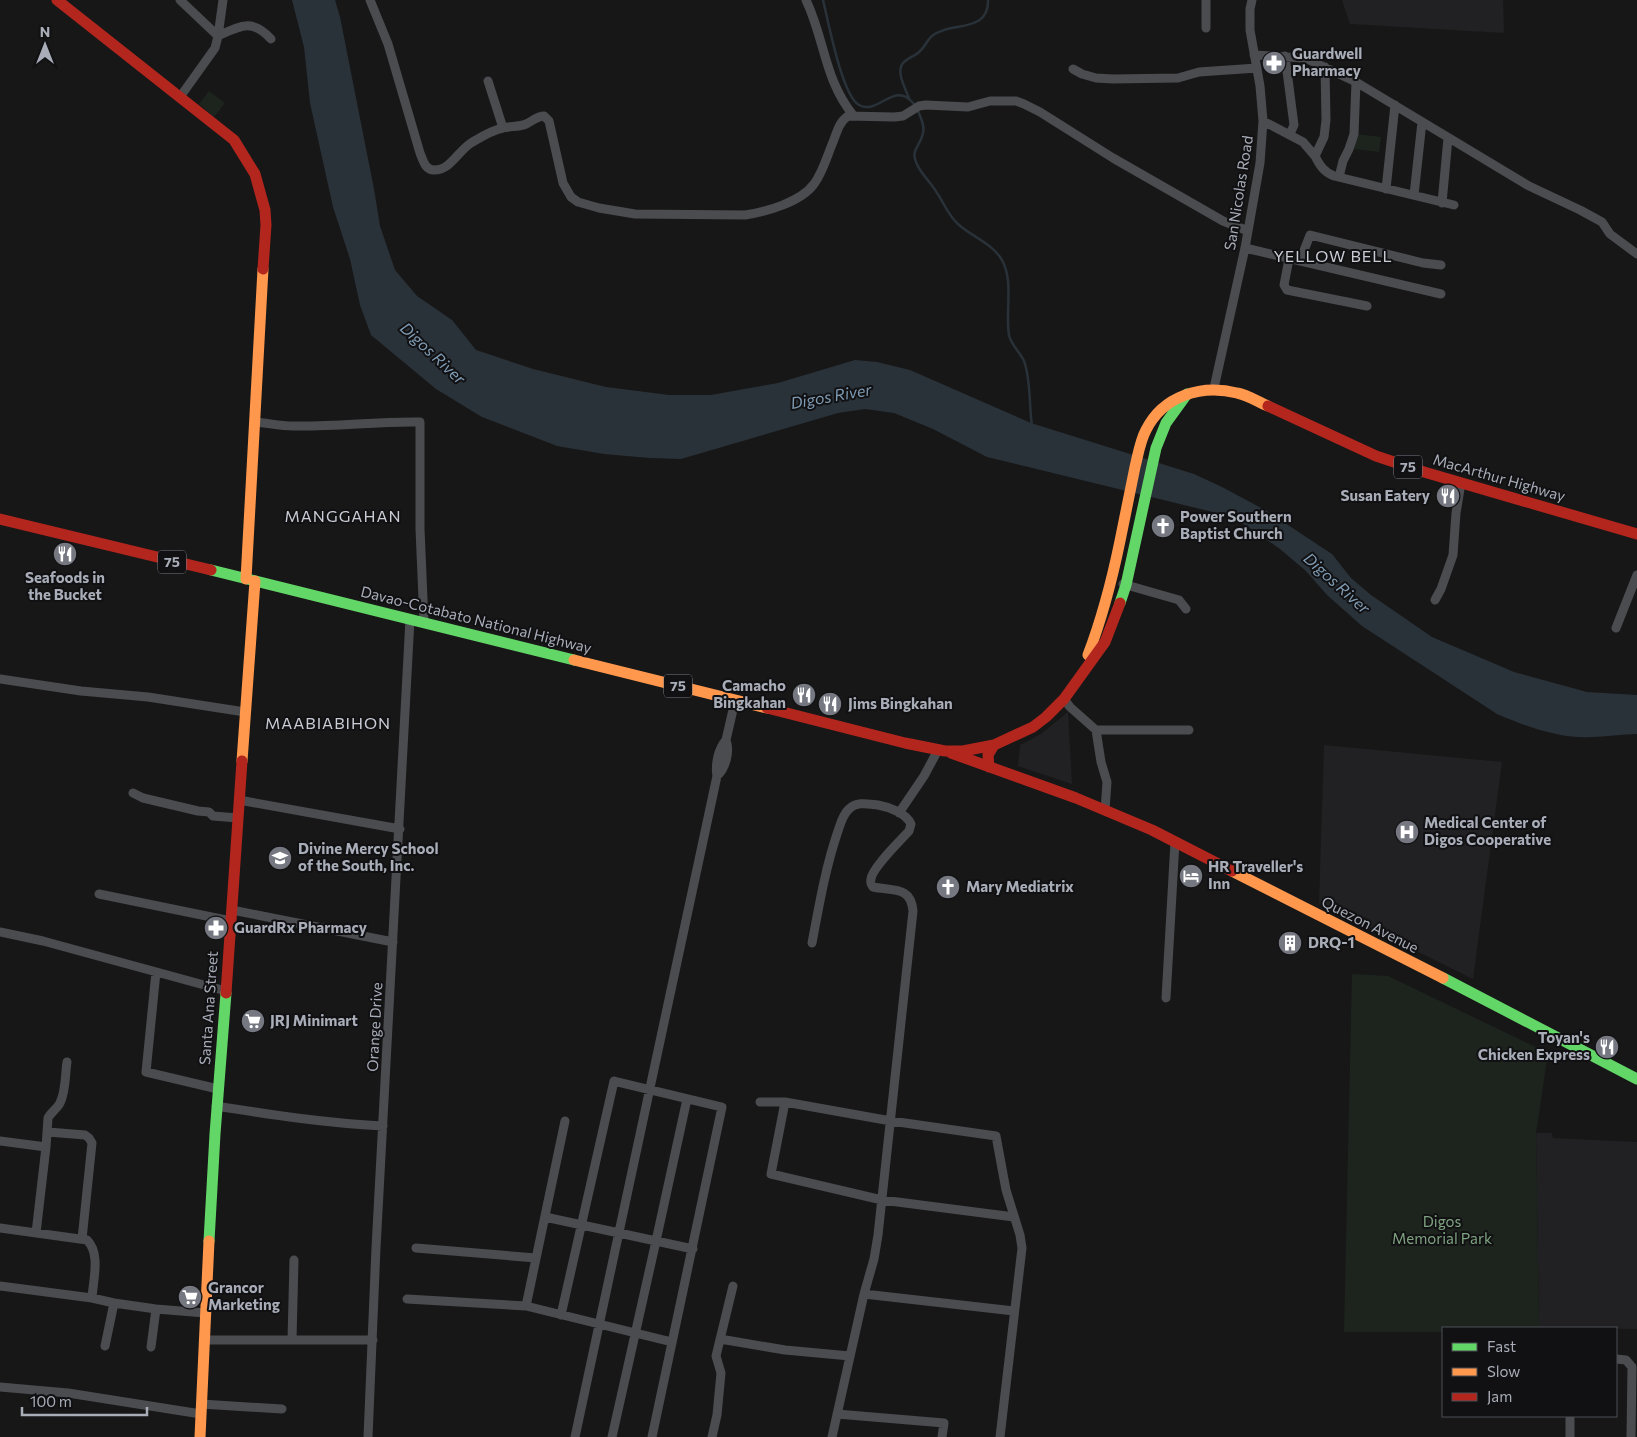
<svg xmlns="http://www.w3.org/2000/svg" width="1637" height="1437" font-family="Commissioner,sans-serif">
	<rect width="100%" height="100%" fill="#171717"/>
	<path fill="#212123" d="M 1342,0 L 1503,0 L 1504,33 L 1350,24 Z
		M 1068,712 L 1072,784 L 1018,766 L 1020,745 L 1041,734 Z
		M 1324,745 L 1502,762 L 1473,979 L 1319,903 Z
		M 1536,1133 L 1552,1133 L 1553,1138 L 1637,1142 L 1637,1329 L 1539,1328 Z"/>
	<path fill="#1d241e" d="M 209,91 L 225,103 L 214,117 L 199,104 Z
		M 1356,134 L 1381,137 L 1379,152 L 1354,149 Z
		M 1352,974 L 1388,976 L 1548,1053 L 1536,1133 L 1539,1328 L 1443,1328 L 1443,1332 L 1344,1332 Z"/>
	<path fill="#2a3239" d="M 292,0 L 335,0 L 340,17 L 374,189 L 380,226 L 395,270 L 417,296 L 452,320 L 476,350 L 533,369 L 606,387 L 669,395 L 711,395 L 778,383 L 855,360 L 877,362 L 910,370 L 1031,423 L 1194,474 L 1222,487 L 1265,510 L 1332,554 L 1351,578 L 1371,595 L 1432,637 L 1514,672 L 1587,692 L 1637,695 L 1637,734 C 1621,734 1606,737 1591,737 C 1560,739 1525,726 1497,714 L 1362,626 L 1327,595 L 1306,571 L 1280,549 L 1247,526 L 1225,515 L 987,457 L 933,429 L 894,413 L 865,409 L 838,413 L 681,459 L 650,458 L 604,454 L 557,446 L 482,417 L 436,389 L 371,335 L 360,305 L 350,259 L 333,207 L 310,103 L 304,47 Z"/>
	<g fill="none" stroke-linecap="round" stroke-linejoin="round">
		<path stroke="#2a3239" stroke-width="2.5" d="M 823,0 C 828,20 842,96 859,105 C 879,116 894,79 914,104
			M 909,98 C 905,88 895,70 904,62 C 909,57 916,56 920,51 C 925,47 927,40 932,36 C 950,21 989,34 988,0
			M 918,111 C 921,118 925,126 923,133 C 920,149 908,149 919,168 C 924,177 932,184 937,193 C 944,203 948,215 958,224 C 972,237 992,243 1002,260 C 1014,282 1005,311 1009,335 C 1011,345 1020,352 1024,361 C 1031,380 1029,406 1032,426"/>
		<path stroke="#4b4c50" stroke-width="9" d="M 180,0 L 218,36
			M 370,0 L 388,44 L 420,153 C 423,160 425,170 434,170 C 451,170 458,151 471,143 C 481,137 492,130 503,128 C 511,126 519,127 526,124 C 533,121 537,116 544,116 L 549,121 L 563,183 L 571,197 L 578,202 L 599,208 L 635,214 L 745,215 C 766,212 801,202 814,184 C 823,172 827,156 833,142 C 837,132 839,122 848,116 L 894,117 L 903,116 L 919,106 L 926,105 L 968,107 L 990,101 L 1016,101 L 1024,104 L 1040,112 L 1113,158 L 1223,221 L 1248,231
			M 806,0 C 825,40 824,79 853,115
			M 1206,28 L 1206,0
			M 218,36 C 240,26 252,18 271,39
			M 1254,55 L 1305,58 L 1356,82 L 1529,186 L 1580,210 L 1602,222 L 1610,234 L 1637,254
			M 1285,56 L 1294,125 L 1290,134
			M 1325,67 L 1326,120 L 1324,137 L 1315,156 C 1320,166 1324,172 1334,176 L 1454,205
			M 1073,69 L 1082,74 L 1096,78 L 1113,79 L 1178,78 L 1199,72 L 1257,68
			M 488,81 L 503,128
			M 180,97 L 215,48 L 218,36 L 223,0
			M 1263,121 L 1303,142 L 1315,156
			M 1339,177 L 1343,161 L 1349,149 L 1354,134 L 1356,82
			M 1386,189 L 1395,105
			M 1414,195 L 1422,122
			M 1442,203 L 1448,138
			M 1245,248 L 1441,294
			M 1289,259 L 1284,285 L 1287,290 L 1367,306
			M 1300,261 L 1310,235 L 1423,263 L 1441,265
			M 1214,388 L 1245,248 L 1260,163 L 1263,121 L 1260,86 L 1250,30 L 1250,9 L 1252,0
			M 255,422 C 268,423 280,426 293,426 C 336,427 378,421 420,422 L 420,529 L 424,622
			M 1123,584 L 1179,600 L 1186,609
			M 1435,600 L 1441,589 L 1453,555 L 1456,513 L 1461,483
			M 1616,628 L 1637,575
			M 0,679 L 81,691 L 148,697 L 245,712
			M 1064,699 L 1070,707 L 1096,730 L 1189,730
			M 1096,730 L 1101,762 L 1107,782 L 1105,810
			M 717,776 C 726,768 730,751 726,740
			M 133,793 L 143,798 L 198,811 L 209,812 L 213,816 L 238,818
			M 239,800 L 400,829
			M 899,813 L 924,776 L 938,750
			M 99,894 L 231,921
			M 232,910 L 393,942
			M 0,932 L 43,941 L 226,991
			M 812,943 C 819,906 825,870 837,834 C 840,826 842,815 849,809 C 857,801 868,804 878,805 C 889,807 906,813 911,824 L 909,831 C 900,841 872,868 871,879 C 870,884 871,884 873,887 C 893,891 911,886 913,911 L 878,1235 L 874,1259 L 864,1294 L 832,1437
			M 156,972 L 146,1072 L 218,1089
			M 1166,998 L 1175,842
			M 760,1102 L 785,1102 L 891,1121 L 996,1136 L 1006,1190 L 1020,1235 L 1022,1248 L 1000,1437
			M 785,1102 L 771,1174 L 882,1200 L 1014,1217
			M 216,1106 C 273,1115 325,1123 383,1126
			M 48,1132 L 85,1135 L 89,1138 L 92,1143 L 82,1239
			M 0,1141 L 46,1147
			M 545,1217 L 693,1249
			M 0,1228 L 87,1240 C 101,1254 93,1280 92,1298
			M 36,1233 L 46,1147 L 48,1118 C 51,1112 57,1109 60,1103 C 66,1091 65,1075 67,1062
			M 416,1248 L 536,1258
			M 0,1286 L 92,1298 L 114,1303 L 156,1309 L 205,1313
			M 864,1294 L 1014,1311
			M 407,1299 L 526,1306 L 672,1342
			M 526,1306 L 565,1121
			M 561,1315 L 614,1081 L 722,1107 L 652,1437
			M 720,1339 L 785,1350 L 850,1356
			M 204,1340 L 373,1340
			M 292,1340 L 294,1260
			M 105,1346 L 114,1303
			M 151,1347 L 156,1309
			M 1616,1359 L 1626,1360 L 1632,1367 L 1631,1437
			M 0,1387 L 68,1393 L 201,1414
			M 201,1404 L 282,1409
			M 837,1414 L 944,1423 L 942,1437
			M 368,1437 L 376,1248 L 410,619
			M 575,1437 L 717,776 C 715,765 718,749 726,740 L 735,701
			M 612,1437 L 656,1241 L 687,1099
			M 712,1437 L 717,1415 L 721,1373 L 716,1356 L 733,1286
			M 1570,1437 L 1570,1416"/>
		<path stroke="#63d668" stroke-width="11" d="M 211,570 L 574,660
			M 1120,603 L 1126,585 L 1156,448 L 1166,423 L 1187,394
			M 1443,978 L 1637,1079
			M 209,1241 L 215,1134 L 226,993"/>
		<path stroke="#ff974d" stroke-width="11" d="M 246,579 L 263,269
			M 1088,655 C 1102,618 1112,580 1120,541 C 1125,516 1130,491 1135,467 C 1138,455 1140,441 1146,430 C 1163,396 1201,384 1237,393 C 1248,395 1258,402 1268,406
			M 574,660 L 767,708
			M 242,761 L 255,581
			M 1232,871 L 1443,978
			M 200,1437 L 209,1241"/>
		<path stroke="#b3261e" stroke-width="11" d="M 57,0 L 234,140 L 255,174 L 265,210 L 266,225 L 263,269
			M 1268,406 L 1376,456 L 1424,472 L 1637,534
			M 0,519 L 211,570
			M 767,708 L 905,743 L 945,751 L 963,751 L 994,745 L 1033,727 L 1046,717 L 1064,699 L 1105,642 L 1120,603
			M 951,753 L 1076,798 L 1152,830 L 1232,871
			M 989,767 L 988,755 L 994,745
			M 226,993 L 242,761"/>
	</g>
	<defs>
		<g id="pharmacy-disc" transform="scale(1.25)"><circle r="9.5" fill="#757880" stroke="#111113"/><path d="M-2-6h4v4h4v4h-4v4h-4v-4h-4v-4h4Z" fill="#fff"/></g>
		<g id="restaurant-disc" transform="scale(1.25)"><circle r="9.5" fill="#757880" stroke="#111113"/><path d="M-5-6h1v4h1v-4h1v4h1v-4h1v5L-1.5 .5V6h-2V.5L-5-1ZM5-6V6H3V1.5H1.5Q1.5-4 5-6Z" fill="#fff"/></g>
		<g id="church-disc" transform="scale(1.25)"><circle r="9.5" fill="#757880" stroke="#111113"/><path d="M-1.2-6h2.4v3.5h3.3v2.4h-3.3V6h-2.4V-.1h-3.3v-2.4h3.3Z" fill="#fff"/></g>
		<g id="hospital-disc" transform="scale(1.25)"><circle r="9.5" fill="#757880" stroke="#111113"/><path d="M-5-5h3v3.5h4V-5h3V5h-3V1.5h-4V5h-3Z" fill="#fff"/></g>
		<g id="school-disc" transform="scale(1.25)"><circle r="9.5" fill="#757880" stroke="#111113"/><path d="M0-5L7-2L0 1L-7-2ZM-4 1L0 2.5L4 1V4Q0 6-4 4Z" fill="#fff"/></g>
		<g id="hotel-disc" transform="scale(1.25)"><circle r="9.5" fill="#757880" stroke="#111113"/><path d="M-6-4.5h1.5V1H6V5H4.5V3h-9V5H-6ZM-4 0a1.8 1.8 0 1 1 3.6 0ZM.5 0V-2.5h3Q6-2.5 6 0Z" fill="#fff"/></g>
		<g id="building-disc" transform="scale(1.25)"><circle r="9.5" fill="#757880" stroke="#111113"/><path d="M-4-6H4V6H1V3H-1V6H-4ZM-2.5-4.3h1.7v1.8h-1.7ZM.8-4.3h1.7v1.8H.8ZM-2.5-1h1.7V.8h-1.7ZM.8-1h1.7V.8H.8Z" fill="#fff"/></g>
		<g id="supermarket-disc" transform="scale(1.25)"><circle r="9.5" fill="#757880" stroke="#111113"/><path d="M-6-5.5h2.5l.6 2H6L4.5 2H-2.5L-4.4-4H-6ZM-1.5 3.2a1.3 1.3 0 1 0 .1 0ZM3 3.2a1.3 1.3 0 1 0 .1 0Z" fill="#fff"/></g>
	</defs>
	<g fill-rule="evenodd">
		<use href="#pharmacy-disc" x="1274" y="63"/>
		<use href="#restaurant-disc" x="1448" y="496"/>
		<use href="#church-disc" x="1163" y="526"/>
		<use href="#restaurant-disc" x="65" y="554"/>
		<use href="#restaurant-disc" x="804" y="695"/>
		<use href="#restaurant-disc" x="830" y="704"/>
		<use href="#hospital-disc" x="1407" y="832"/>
		<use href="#school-disc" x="280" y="858"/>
		<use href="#hotel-disc" x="1191" y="876"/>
		<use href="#church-disc" x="948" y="887"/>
		<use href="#pharmacy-disc" x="216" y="928"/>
		<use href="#building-disc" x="1290" y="943"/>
		<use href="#supermarket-disc" x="253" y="1021"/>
		<use href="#restaurant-disc" x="1607" y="1047"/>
		<use href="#supermarket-disc" x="190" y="1297"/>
	</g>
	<g text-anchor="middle" stroke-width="4" stroke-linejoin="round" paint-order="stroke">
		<g fill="#111113" stroke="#7b7e86" stroke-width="1">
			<rect x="1394" y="455.5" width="28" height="23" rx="4"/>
			<rect x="158" y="550.5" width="28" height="23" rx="4"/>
			<rect x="664" y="674.5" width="28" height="23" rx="4"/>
		</g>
		<g font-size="14" font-weight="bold" fill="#a8adb8">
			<text x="1408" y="472">75</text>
			<text x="172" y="567">75</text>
			<text x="678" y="691">75</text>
		</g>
		<g font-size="15" font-weight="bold" fill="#a8adb8" stroke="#111113" text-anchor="start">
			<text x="1292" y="59">Guardwell<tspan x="1292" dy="17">Pharmacy</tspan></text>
			<text x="1430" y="501" text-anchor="end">Susan Eatery</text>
			<text x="1180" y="522">Power Southern<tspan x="1180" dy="17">Baptist Church</tspan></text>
			<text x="65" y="583" text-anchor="middle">Seafoods in<tspan x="65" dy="17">the Bucket</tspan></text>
			<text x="786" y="691" text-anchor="end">Camacho<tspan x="786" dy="17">Bingkahan</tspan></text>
			<text x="848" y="709">Jims Bingkahan</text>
			<text x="1424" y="828">Medical Center of<tspan x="1424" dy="17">Digos Cooperative</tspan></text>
			<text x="298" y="854">Divine Mercy School<tspan x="298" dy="17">of the South, Inc.</tspan></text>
			<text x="1208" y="872">HR Traveller's<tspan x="1208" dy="17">Inn</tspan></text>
			<text x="966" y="892">Mary Mediatrix</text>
			<text x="234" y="933">GuardRx Pharmacy</text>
			<text x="1308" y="948">DRQ-1</text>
			<text x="270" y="1026">JRJ Minimart</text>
			<text x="1590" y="1043" text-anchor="end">Toyan's<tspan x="1590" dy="17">Chicken Express</tspan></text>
			<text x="208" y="1293">Grancor<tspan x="208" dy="17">Marketing</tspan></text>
		</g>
		<g font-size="15" fill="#a8adb8" stroke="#111113">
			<text transform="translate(1239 193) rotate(-81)" y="5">San Nicolas Road</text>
			<text transform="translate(1499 478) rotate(16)" y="5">MacArthur Highway</text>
			<text transform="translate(476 620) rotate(14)" y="5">Davao-Cotabato National Highway</text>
			<text transform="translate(1370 925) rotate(27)" y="5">Quezon Avenue</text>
			<text transform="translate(209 1008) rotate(-86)" y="5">Santa Ana Street</text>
			<text transform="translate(375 1027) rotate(-87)" y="5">Orange Drive</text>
		</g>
		<g font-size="15" fill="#7fa381" stroke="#111113">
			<text x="1442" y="1227">Digos<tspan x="1442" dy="17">Memorial Park</tspan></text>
		</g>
		<g font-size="16" letter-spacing="1" fill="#c9ccd4" stroke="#111113">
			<text x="1333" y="262">YELLOW BELL</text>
			<text x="343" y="522">MANGGAHAN</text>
			<text x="328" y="729">MAABIABIHON</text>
		</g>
		<g font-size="16" font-style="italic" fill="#7f9bb3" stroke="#111113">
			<text transform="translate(433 353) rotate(43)" y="6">Digos River</text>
			<text transform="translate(831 396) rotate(-10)" y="6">Digos River</text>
			<text transform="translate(1337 583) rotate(42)" y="6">Digos River</text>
		</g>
	</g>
	<rect x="1442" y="1327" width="175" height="90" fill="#111113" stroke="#4d4f55"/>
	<rect x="1452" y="1343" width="25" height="8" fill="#63d668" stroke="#4d4f55"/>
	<text x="1487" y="1352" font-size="15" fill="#a8adb8">Fast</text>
	<rect x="1452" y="1368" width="25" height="8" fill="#ff974d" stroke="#4d4f55"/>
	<text x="1487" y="1377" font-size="15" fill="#a8adb8">Slow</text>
	<rect x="1452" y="1393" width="25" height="8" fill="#b3261e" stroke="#4d4f55"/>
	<text x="1487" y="1402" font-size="15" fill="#a8adb8">Jam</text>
	<g transform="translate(45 45)" stroke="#111113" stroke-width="4" paint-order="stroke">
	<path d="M0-4L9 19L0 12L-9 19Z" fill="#a8adb8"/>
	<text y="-8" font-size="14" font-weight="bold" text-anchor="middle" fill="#a8adb8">N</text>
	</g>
	<path d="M22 1407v8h125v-8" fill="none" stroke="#a8adb8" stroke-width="2.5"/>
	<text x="30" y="1407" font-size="15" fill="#a8adb8" stroke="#111113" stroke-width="4" paint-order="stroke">100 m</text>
</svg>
